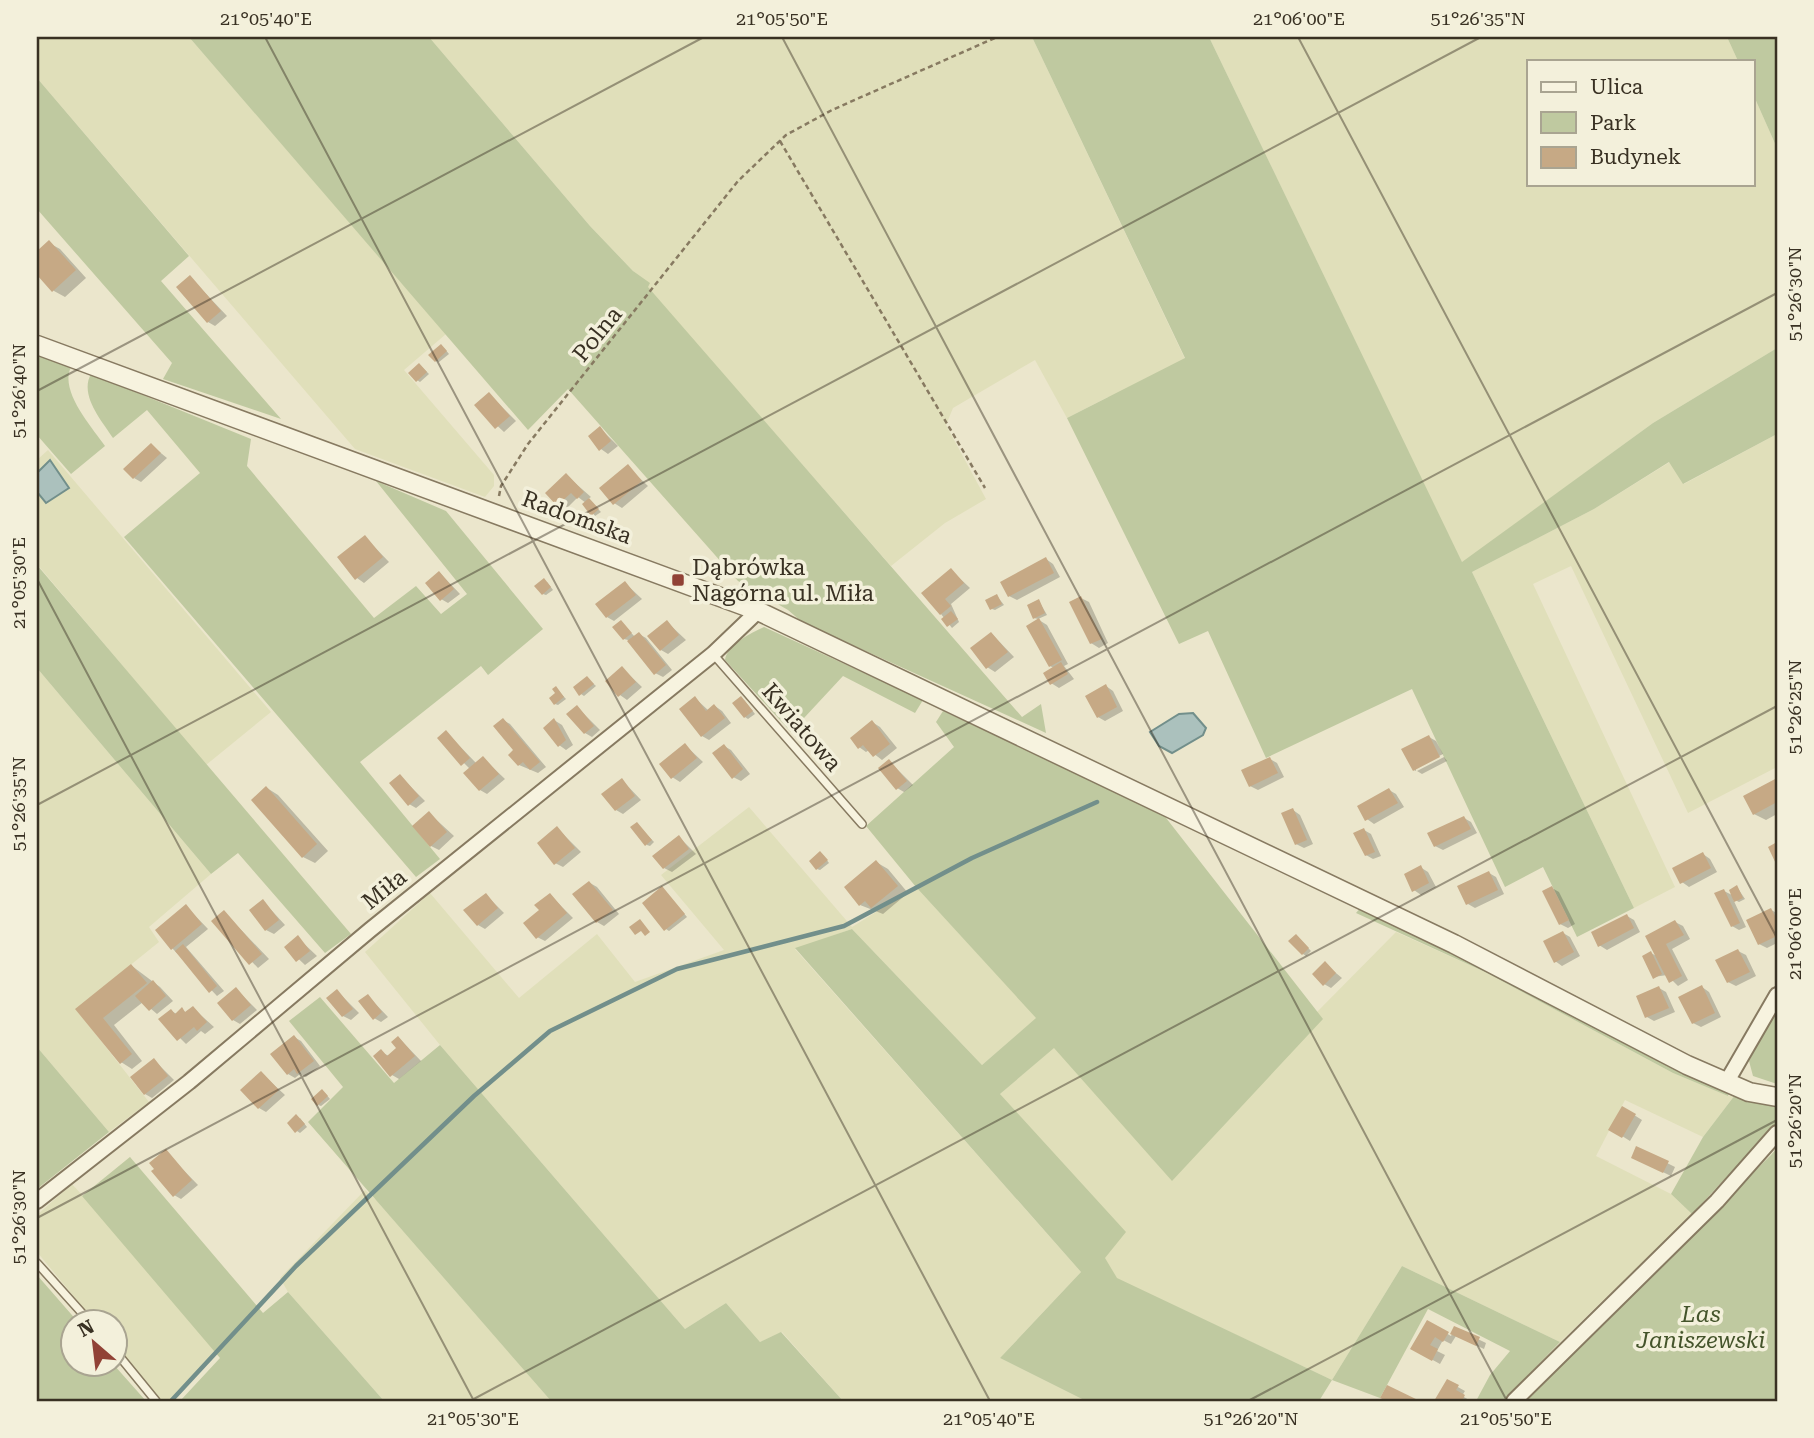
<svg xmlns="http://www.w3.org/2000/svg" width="1814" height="1438" font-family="'Roboto Serif',serif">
	<rect width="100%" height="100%" fill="#ebe6cc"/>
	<path fill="#e0dfba" d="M 37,37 L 189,37 L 446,334 L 404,370 L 494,475 L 494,486 L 485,497 L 355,449 L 37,78 Z
		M 429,37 L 1032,37 L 1185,359 L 1286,590 L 1108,397 L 1067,418 L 1035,360 L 953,408 L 946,425 L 986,499 L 945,523 L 891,566 L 633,271 L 590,226 Z
		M 1209,37 L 1727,37 L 1738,61 L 1529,61 L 1529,184 L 1753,184 L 1753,94 L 1777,148 L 1777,348 L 1653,423 L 1462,563 Z
		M 1777,434 L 1777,767 L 1688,813 L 1571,566 L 1533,584 L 1675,887 L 1634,908 L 1472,572 L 1594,509 L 1670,462 L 1684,484 Z
		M 48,450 L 271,712 L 206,765 L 37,564 L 37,460 Z
		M 37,668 L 211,874 L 149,927 L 159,942 L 76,1009 L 149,1102 L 109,1132 L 37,1047 Z
		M 749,807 L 852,927 L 916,887 L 1037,1018 L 982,1065 L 852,929 L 795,949 L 1081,1272 L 1000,1358 L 1086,1401 L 843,1401 L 782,1332 L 760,1342 L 726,1303 L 685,1329 L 440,1045 L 365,952 L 430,893 L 519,998 L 597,934 L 635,982 L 724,950 L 661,875 Z
		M 1170,826 L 1316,1013 L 1396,932 L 1485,972 L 1673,1073 L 1728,1096 L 1735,1095 L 1703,1137 L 1625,1100 L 1596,1156 L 1671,1194 L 1692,1214 L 1560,1342 L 1402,1266 L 1332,1380 L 1117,1279 L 1000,1094 L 1054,1047 Z
		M 130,1157 L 230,1333 L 171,1401 L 160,1401 L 116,1347 L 116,1322 L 95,1322 L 37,1252 L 37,1215 L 72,1184 L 83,1196 Z
		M 365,1190 L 377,1201 L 551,1401 L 384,1401 L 288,1292 L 280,1278 Z"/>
	<path fill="#bfc9a0" d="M 189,37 L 429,37 L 590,226 L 633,271 L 650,283 L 648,287 L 1022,717 L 1041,704 L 1046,733 L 802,622 L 788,610 L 738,581 L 568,389 L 528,430 Z
		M 1032,37 L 1209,37 L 1462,562 L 1653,423 L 1777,348 L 1777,434 L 1683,484 L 1669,462 L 1594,509 L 1472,572 L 1634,908 L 1577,937 L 1543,867 L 1505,887 L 1412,689 L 1266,758 L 1208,631 L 1179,644 L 1067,418 L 1185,358 Z
		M 1727,37 L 1777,37 L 1777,148 L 1753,94 L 1753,61 L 1738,61 Z
		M 37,78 L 189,256 L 161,281 L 281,419 L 163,379 L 172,363 L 37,209 Z
		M 37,354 L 71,367 C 59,391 92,427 105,446 L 71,474 L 37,435 Z
		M 91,374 L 251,439 L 247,466 L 374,618 L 416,586 L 441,614 L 467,594 L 376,481 L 446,511 L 543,629 L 488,675 L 481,666 L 360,762 L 440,859 L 416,877 L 124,537 L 200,473 L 147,410 L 113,438 C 102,421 79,395 91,374 Z
		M 37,565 L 351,934 L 325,953 L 238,853 L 211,874 L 37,668 Z
		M 764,627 L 923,700 L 915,713 L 843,676 L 791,732 L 725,660 C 727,645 751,633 764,627 Z
		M 943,711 L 1163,814 L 1323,1019 L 1172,1181 L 1054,1048 L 1000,1094 L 1126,1232 L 1105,1258 L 1117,1278 L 1332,1380 L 1402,1266 L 1560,1342 L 1503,1401 L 1476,1401 L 1490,1375 L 1510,1351 L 1428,1309 L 1380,1398 L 1332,1380 L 1319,1401 L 1086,1401 L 1000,1358 L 1081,1272 L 795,948 L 852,929 L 982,1065 L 1036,1018 L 916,887 L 866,826 L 954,747 L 936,722 Z
		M 1361,907 L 1729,1093 L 1728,1096 L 1673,1073 L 1485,972 L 1356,913 Z
		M 320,997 L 394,1083 L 440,1045 L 685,1329 L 726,1303 L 760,1342 L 781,1332 L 843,1401 L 551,1401 L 308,1122 L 343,1087 L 289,1021 Z
		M 1777,1007 L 1777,1084 L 1753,1076 L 1749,1061 Z
		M 37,1047 L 109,1132 L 37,1189 Z
		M 1735,1095 L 1777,1105 L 1777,1123 L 1692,1214 L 1671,1194 L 1703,1137 Z
		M 1777,1148 L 1777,1401 L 1521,1401 L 1771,1155 Z
		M 130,1157 L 263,1313 L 288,1292 L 384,1401 L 180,1401 L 220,1358 L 82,1196 Z
		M 37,1275 L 78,1322 L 74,1322 L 74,1364 L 114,1365 L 146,1401 L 37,1401 Z"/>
	<path fill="#abc1bd" stroke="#728f8b" stroke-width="2" d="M 50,460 L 69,488 L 46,503 L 37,492 L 37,473 Z
		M 1193,713 L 1206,728 L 1203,735 L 1172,753 L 1159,746 L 1150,732 L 1179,714 Z"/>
	<path fill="#0003" d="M 49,243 L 60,249 L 86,278 L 65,297 L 54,291 L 37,272 L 37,254 Z
		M 190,277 L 227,316 L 215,326 L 208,322 Z
		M 444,348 L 449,354 L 439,362 L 436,361 Z
		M 422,367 L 429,374 L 420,382 L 417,380 Z
		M 489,394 L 516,421 L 504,432 L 476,406 Z
		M 600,428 L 618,446 L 608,454 L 601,449 Z
		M 151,445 L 167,458 L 141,482 L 134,478 Z
		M 628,467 L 648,486 L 622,508 L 614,503 Z
		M 566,475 L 591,497 L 588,499 L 601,512 L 595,516 L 586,503 L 578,497 L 566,509 L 547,493 Z
		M 365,537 L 389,562 L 364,583 L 357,578 Z
		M 1046,559 L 1053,564 L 1060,577 L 1017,600 L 1009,596 Z
		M 951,570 L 970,588 L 951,604 L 959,622 L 952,628 L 941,614 Z
		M 440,573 L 460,594 L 448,603 L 441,599 Z
		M 547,582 L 553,590 L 546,595 L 543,594 Z
		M 625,583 L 642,599 L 614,621 L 607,617 Z
		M 997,596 L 1004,605 L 995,610 L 992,609 Z
		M 1081,598 L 1089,602 L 1108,643 L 1099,648 L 1091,643 Z
		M 1039,601 L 1047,615 L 1038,619 L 1034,618 Z
		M 1039,620 L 1047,625 L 1068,664 L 1064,666 L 1074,679 L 1059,688 L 1051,683 L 1054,668 L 1050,666 Z
		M 621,622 L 635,637 L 639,634 L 646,638 L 672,670 L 663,677 L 655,673 L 628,640 L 624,639 Z
		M 667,622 L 686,640 L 668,654 L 661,650 Z
		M 992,634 L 1014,657 L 995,672 L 987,667 Z
		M 622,668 L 642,687 L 627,700 L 620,695 Z
		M 587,678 L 596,686 L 584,696 L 581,694 Z
		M 1106,686 L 1113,691 L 1123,711 L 1105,721 L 1098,717 Z
		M 556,688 L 566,699 L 558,705 L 555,704 Z
		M 695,698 L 709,711 L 715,706 L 722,711 L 731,723 L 709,740 L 702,736 Z
		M 744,700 L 755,714 L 748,719 L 745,717 Z
		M 577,707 L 600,730 L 592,737 L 585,733 Z
		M 503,720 L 510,724 L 546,767 L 538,773 L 519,765 L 511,755 L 516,751 Z
		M 554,720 L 562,725 L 573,745 L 566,750 L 559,745 Z
		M 872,722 L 880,727 L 897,748 L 882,760 L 869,750 L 866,752 L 859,747 Z
		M 446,732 L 477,764 L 483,758 L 505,779 L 487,794 L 480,790 L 470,769 L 439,738 Z
		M 1429,737 L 1436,741 L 1443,754 L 1416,768 L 1416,771 L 1414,770 Z
		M 685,745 L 703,762 L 680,782 L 672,777 Z
		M 724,746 L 731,750 L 750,774 L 741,781 L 733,777 Z
		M 1444,757 L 1447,761 L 1422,774 L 1417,771 Z
		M 1270,759 L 1277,763 L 1284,777 L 1258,790 L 1250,786 Z
		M 889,761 L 913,785 L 904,792 L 897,788 Z
		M 400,776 L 425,801 L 416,808 L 409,804 Z
		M 622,780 L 641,800 L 623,814 L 616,810 Z
		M 1777,780 L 1777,814 L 1766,820 L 1754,814 L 1745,796 Z
		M 267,788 L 278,795 L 328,851 L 315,863 L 303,857 Z
		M 1389,790 L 1396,794 L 1404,807 L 1374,824 L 1367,819 Z
		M 1293,810 L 1300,815 L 1313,844 L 1304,848 L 1296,844 Z
		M 429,813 L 454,836 L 439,850 L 431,846 Z
		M 1464,818 L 1471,822 L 1477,833 L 1443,850 L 1435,846 Z
		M 637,824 L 654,842 L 650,846 L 647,845 Z
		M 557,828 L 581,852 L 563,867 L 555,863 Z
		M 1364,830 L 1371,834 L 1381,856 L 1373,859 L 1366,855 Z
		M 679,837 L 696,854 L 672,872 L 664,868 Z
		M 1703,854 L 1710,859 L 1717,872 L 1689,887 L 1682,882 Z
		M 823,855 L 829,863 L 820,870 L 817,869 Z
		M 876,862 L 888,869 L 908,893 L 883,914 L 860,905 Z
		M 1420,867 L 1428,872 L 1436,887 L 1421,895 L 1414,890 Z
		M 1489,873 L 1496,877 L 1504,894 L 1475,908 L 1468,904 Z
		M 590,883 L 597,887 L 619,914 L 604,926 L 597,922 Z
		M 1737,887 L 1745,899 L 1739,902 L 1733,899 L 1746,927 L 1739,930 L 1732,926 L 1724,891 L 1734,896 Z
		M 1552,888 L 1559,892 L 1575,924 L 1568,928 L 1560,924 Z
		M 663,889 L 687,917 L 669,931 L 666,929 Z
		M 486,895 L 504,913 L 485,929 L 478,925 Z
		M 550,895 L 573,918 L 545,941 L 537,937 Z
		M 263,901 L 285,925 L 274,934 L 266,930 Z
		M 186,906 L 208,929 L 186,947 L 224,991 L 217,996 L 172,948 Z
		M 1771,910 L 1777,913 L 1777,943 L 1767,948 L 1759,944 Z
		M 224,912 L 269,959 L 258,968 L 213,921 Z
		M 1627,916 L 1634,920 L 1640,932 L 1607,950 L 1599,945 Z
		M 1675,922 L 1683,926 L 1690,939 L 1672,949 L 1688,980 L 1678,986 L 1667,975 L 1654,977 L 1651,953 L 1658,957 Z
		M 1563,933 L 1570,937 L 1580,956 L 1562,966 L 1555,961 Z
		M 298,938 L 317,956 L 305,965 L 286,947 Z
		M 1299,938 L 1311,951 L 1306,956 L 1303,954 Z
		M 1738,951 L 1746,955 L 1756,976 L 1736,986 L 1728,982 Z
		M 1325,964 L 1342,978 L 1331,988 L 1324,984 Z
		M 132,966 L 160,987 L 173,1001 L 157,1014 L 143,1002 L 114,1025 L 142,1061 L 132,1069 L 121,1062 L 78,1009 Z
		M 1702,987 L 1709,992 L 1721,1017 L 1701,1027 L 1693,1023 Z
		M 1659,988 L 1666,992 L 1675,1012 L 1654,1021 L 1647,1017 Z
		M 236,989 L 257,1010 L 240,1024 L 233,1020 Z
		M 337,991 L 359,1013 L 351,1020 L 343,1016 Z
		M 368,996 L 388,1017 L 381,1022 L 374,1018 Z
		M 193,1008 L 214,1027 L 205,1034 L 201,1031 L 186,1044 L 161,1019 L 171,1011 L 177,1014 L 182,1010 L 187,1013 Z
		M 294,1037 L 301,1041 L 320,1066 L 306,1077 L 300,1074 L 295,1078 L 288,1074 Z
		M 399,1038 L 421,1061 L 399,1079 L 392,1075 L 381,1052 L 389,1056 L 399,1048 Z
		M 154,1060 L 174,1080 L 152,1098 L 145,1094 Z
		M 261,1073 L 285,1095 L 266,1112 L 259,1108 Z
		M 325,1093 L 330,1099 L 321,1106 L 318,1105 Z
		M 1623,1108 L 1642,1120 L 1630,1141 L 1611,1129 Z
		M 300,1118 L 307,1127 L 300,1133 L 297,1131 Z
		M 1637,1148 L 1675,1167 L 1671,1176 L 1640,1161 Z
		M 166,1152 L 198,1185 L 181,1199 L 174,1195 Z
		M 1427,1322 L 1451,1336 L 1455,1328 L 1486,1343 L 1484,1349 L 1456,1336 L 1451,1344 L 1443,1340 L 1437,1351 L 1445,1355 L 1440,1364 L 1413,1349 Z
		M 1447,1381 L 1465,1391 L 1462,1396 L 1471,1401 L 1436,1401 Z"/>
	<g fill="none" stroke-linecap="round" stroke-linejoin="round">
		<path stroke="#728f8b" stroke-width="4.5" d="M 171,1401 L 296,1266 L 474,1096 L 550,1031 L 677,969 L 844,926 L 972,858 L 1097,802"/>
	</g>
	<path fill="#c6a985" d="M 49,240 L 76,270 L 52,292 L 37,275 L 37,251 Z
		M 190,275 L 221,311 L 207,323 L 176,287 Z
		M 441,344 L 447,351 L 435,362 L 428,355 Z
		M 419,363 L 427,372 L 416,382 L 408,373 Z
		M 489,392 L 510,416 L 495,429 L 474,405 Z
		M 600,426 L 611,441 L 599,451 L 588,436 Z
		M 151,443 L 161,453 L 133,479 L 123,469 Z
		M 628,464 L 642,481 L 613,505 L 599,488 Z
		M 566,473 L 584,492 L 577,499 L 571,493 L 557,506 L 545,493 Z
		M 589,498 L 599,509 L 591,516 L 582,504 Z
		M 365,535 L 383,557 L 355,580 L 337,557 Z
		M 1046,557 L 1054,573 L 1008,597 L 1000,582 Z
		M 951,568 L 964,583 L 945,599 L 951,606 L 940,615 L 921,593 Z
		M 439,571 L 454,589 L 440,601 L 425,583 Z
		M 544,578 L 551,587 L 542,595 L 534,586 Z
		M 625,581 L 636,595 L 606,618 L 595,604 Z
		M 997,594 L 1002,604 L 990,610 L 985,600 Z
		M 1081,596 L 1102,639 L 1090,644 L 1069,602 Z
		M 1039,599 L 1045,613 L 1033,619 L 1027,605 Z
		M 951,611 L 958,619 L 947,627 L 941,619 Z
		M 1039,618 L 1062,660 L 1049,667 L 1026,626 Z
		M 621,620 L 632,633 L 623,640 L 612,627 Z
		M 667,620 L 679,635 L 660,651 L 647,636 Z
		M 639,632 L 666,665 L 654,675 L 627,641 Z
		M 991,632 L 1008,652 L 986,669 L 970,648 Z
		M 1061,662 L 1068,674 L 1050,685 L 1043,673 Z
		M 622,666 L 636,682 L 618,697 L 605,681 Z
		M 587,676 L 594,684 L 579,696 L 573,687 Z
		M 1106,684 L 1117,707 L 1097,718 L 1085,696 Z
		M 556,686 L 564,697 L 554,705 L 549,698 L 555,693 L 552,689 Z
		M 695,696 L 706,711 L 714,704 L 725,718 L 701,737 L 679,709 Z
		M 741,696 L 753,711 L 744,718 L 732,703 Z
		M 577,705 L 594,726 L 584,734 L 566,714 Z
		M 503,718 L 540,762 L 530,770 L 523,762 L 518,766 L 508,755 L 513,750 L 493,726 Z
		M 554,718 L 566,740 L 558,747 L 543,728 Z
		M 872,720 L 890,744 L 873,757 L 863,745 L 858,749 L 850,738 Z
		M 446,730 L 470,758 L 461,766 L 437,738 Z
		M 1429,735 L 1440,757 L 1413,771 L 1401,749 Z
		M 685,743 L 697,758 L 671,779 L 659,764 Z
		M 724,744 L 743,769 L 732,779 L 712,753 Z
		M 483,756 L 499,774 L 479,791 L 463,773 Z
		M 1270,757 L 1278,773 L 1249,787 L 1241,770 Z
		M 889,759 L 907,781 L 896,790 L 878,768 Z
		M 400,774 L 419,796 L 408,806 L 389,783 Z
		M 622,778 L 635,796 L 615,811 L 601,794 Z
		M 1777,778 L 1777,802 L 1753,815 L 1743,796 Z
		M 266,786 L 317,844 L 302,858 L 251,800 Z
		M 1389,788 L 1398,803 L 1365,821 L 1357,806 Z
		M 1293,808 L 1307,840 L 1295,845 L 1281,813 Z
		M 429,811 L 447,832 L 430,847 L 412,826 Z
		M 1464,816 L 1471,829 L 1434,847 L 1427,833 Z
		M 637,822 L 652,840 L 645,846 L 630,827 Z
		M 557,826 L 575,848 L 554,865 L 537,843 Z
		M 1364,828 L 1375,852 L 1365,856 L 1353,833 Z
		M 679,835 L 689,849 L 663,869 L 652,856 Z
		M 1777,842 L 1777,866 L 1768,847 Z
		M 820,851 L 828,860 L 816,870 L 809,861 Z
		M 1703,852 L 1711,868 L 1680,884 L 1672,868 Z
		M 876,860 L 898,886 L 871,908 L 865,901 L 859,906 L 844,887 Z
		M 1421,865 L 1429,883 L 1412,892 L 1404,874 Z
		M 1489,871 L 1498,890 L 1466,905 L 1457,886 Z
		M 589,881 L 613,910 L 596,923 L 572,894 Z
		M 1737,885 L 1743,898 L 1734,902 L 1729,890 Z
		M 662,886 L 685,914 L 664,931 L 642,903 Z
		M 1552,886 L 1569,920 L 1559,925 L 1542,891 Z
		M 1724,889 L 1740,923 L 1731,927 L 1714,893 Z
		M 486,893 L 498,908 L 477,926 L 463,910 Z
		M 550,893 L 567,913 L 536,939 L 523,923 L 539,910 L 534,905 Z
		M 263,899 L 279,920 L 265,931 L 249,910 Z
		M 186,904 L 202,924 L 171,950 L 155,930 Z
		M 1771,908 L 1777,920 L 1777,936 L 1758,945 L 1746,920 Z
		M 224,910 L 262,954 L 249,965 L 211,921 Z
		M 1627,914 L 1634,928 L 1598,947 L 1591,932 Z
		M 640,919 L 650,932 L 645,936 L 641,931 L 635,935 L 629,927 Z
		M 1675,920 L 1684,935 L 1666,944 L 1682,976 L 1669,983 L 1645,936 Z
		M 1563,931 L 1574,952 L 1554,963 L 1543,941 Z
		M 1296,934 L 1309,948 L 1302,955 L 1288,941 Z
		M 298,935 L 310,951 L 296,962 L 284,947 Z
		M 183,944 L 217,986 L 209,993 L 175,951 Z
		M 1738,949 L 1750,972 L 1727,983 L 1715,960 Z
		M 1651,951 L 1662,974 L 1653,979 L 1642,956 Z
		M 1325,961 L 1336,973 L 1323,986 L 1312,974 Z
		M 131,964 L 147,983 L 103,1018 L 132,1054 L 120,1064 L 75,1009 Z
		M 153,980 L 166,996 L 149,1011 L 135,996 Z
		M 1702,985 L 1715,1013 L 1692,1024 L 1678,997 Z
		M 1659,986 L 1669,1008 L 1645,1018 L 1636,996 Z
		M 236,987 L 251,1005 L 232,1021 L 217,1003 Z
		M 337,989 L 353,1009 L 342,1017 L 326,998 Z
		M 368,994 L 382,1012 L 373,1020 L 358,1001 Z
		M 193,1006 L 207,1022 L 197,1031 L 194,1027 L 177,1041 L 158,1019 L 171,1009 L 175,1014 L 182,1007 L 185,1012 Z
		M 294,1035 L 314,1061 L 297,1074 L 294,1069 L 287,1075 L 270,1054 Z
		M 398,1036 L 415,1056 L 390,1077 L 373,1056 L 381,1049 L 387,1056 L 396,1048 L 391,1042 Z
		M 154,1058 L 168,1076 L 144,1095 L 130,1077 Z
		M 261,1071 L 279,1090 L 258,1109 L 240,1090 Z
		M 322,1089 L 328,1096 L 317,1106 L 311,1099 Z
		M 1622,1106 L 1636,1114 L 1622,1138 L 1608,1130 Z
		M 296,1114 L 305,1124 L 295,1133 L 287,1123 Z
		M 1636,1146 L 1669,1161 L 1663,1173 L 1631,1158 Z
		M 166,1149 L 192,1180 L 173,1197 L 151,1171 L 154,1169 L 149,1163 Z
		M 1427,1320 L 1449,1332 L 1443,1342 L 1435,1337 L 1430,1345 L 1438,1349 L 1432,1361 L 1410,1349 Z
		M 1454,1326 L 1480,1337 L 1476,1346 L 1450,1334 Z
		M 1447,1379 L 1459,1385 L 1456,1390 L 1465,1395 L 1462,1401 L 1434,1401 Z
		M 1387,1385 L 1420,1401 L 1387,1401 L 1380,1398 Z"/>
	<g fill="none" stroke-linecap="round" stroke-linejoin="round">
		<g stroke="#877a61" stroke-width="10">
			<path id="service" d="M 713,654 L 862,824
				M 37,1263 L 90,1322
				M 116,1352 L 156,1401"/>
		</g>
		<g stroke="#877a61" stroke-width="18">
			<path id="minor" d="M 1726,1083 L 1777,995
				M 37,1201 L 189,1082 L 370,930 L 713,654 L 758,611
				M 1514,1401 L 1717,1201 L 1777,1133"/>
		</g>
		<g stroke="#877a61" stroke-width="21">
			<path id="tertiary" d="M 37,345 L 758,611 L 1454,944 L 1687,1065 L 1749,1092 L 1777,1097"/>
		</g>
		<path stroke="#877a61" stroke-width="2.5" stroke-dasharray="5 3.5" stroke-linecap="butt" d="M 780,141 L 985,488
			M 499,496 L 501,486 L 528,444 L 738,181 L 786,135 L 832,110 L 997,37"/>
		<use href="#service" stroke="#f7f3df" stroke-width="7"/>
		<use href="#minor" stroke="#f7f3df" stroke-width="14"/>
		<use href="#tertiary" stroke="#f7f3df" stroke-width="18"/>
	</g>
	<path fill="none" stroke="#393123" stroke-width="2" stroke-opacity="0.45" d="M 265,37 L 990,1401M 782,37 L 1507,1401M 1298,37 L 1777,938M 37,391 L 704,37M 37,579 L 474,1401M 37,805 L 1481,37M 37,1218 L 1777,293M 470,1401 L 1777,706M 1248,1401 L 1777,1120"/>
	<rect fill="#914236" stroke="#f3f0db" stroke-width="2.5" x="671" y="573" width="14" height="14" rx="3.5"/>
	<g text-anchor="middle" stroke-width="7" stroke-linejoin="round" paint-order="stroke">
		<g font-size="23" fill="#393123" stroke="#f3f0db">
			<text transform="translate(597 334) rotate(-51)" y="8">Polna</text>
			<text transform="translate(577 517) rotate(20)" y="8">Radomska</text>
			<text transform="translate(802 727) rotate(49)" y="8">Kwiatowa</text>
			<text transform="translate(384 889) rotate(-39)" y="8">Miła</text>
		</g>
		<g font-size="23" fill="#393123" stroke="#f3f0db" text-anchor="start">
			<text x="692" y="575">Dąbrówka<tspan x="692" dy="26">Nagórna ul. Miła</tspan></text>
		</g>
		<g font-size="23" font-style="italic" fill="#44542b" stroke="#f3f0db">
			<text x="1701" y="1322">Las<tspan x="1701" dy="26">Janiszewski</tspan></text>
		</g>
	</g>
	<rect width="1814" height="1438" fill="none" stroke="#f3f0db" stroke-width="77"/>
	<rect x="1527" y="60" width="228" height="126" fill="#f3f0db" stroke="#a9a491" stroke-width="2"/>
	<rect x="1541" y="82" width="35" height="10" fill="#f7f3df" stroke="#a9a491" stroke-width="2"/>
	<text x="1590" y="94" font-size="21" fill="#393123">Ulica</text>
	<rect x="1541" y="112" width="35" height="21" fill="#bfc9a0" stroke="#a9a491" stroke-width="2"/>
	<text x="1590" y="130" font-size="21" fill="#393123">Park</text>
	<rect x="1541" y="147" width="35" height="21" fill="#c6a985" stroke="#a9a491" stroke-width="2"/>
	<text x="1590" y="164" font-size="21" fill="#393123">Budynek</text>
	<g transform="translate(94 1343) rotate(332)"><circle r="33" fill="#f3f0db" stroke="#a9a491" stroke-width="2"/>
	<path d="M0-5L12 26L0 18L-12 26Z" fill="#914236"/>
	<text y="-10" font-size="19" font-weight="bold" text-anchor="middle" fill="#393123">N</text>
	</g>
	<rect x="38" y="38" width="1738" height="1362" fill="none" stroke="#393123" stroke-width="2.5"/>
	<g font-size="18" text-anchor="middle" fill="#393123">
		<text x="266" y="25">21°05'40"E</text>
		<text x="782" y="25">21°05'50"E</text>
		<text x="1299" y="25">21°06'00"E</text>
		<text x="1478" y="25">51°26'35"N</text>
		<text transform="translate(1795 294) rotate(-90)" y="6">51°26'30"N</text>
		<text transform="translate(19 391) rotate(-90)" y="6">51°26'40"N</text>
		<text transform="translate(19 583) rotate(-90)" y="6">21°05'30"E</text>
		<text transform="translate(1795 707) rotate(-90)" y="6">51°26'25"N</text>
		<text transform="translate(19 804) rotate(-90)" y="6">51°26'35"N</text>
		<text transform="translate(1795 934) rotate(-90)" y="6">21°06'00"E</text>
		<text transform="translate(1795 1121) rotate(-90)" y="6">51°26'20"N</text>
		<text transform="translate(19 1217) rotate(-90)" y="6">51°26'30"N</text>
		<text x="473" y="1425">21°05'30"E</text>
		<text x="989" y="1425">21°05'40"E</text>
		<text x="1251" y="1425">51°26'20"N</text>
		<text x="1506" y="1425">21°05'50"E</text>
	</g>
</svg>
